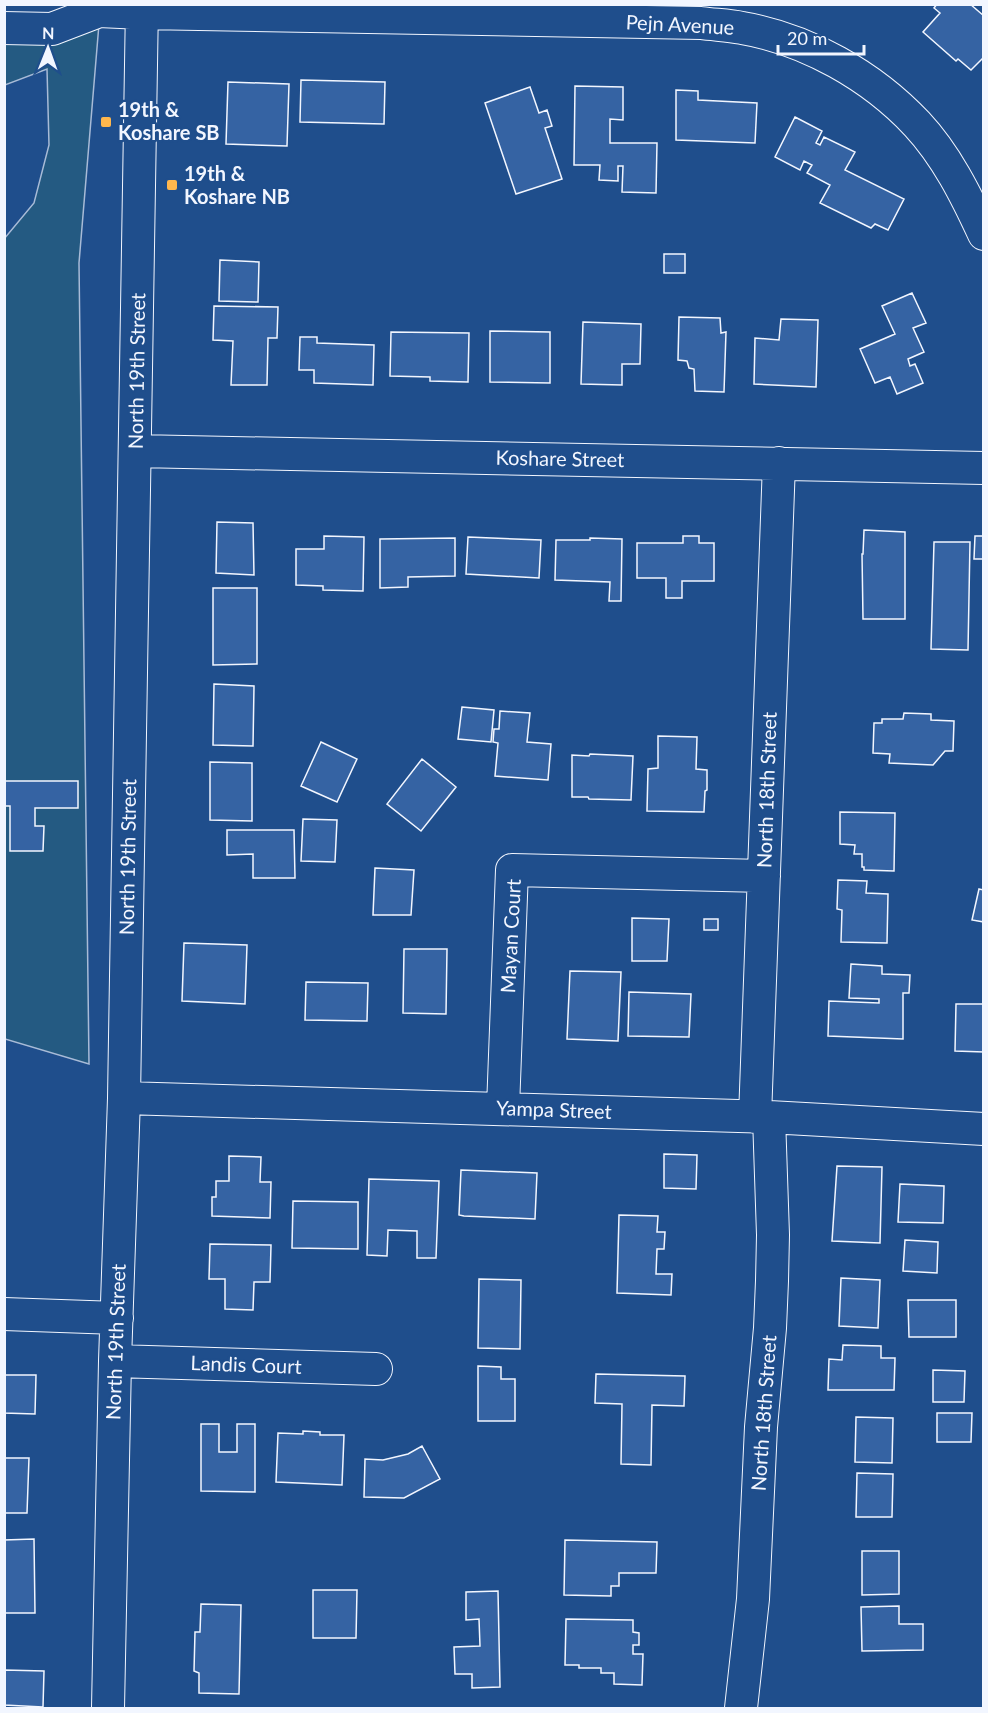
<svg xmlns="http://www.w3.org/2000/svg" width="988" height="1713" font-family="Lato,sans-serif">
	<rect width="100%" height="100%" fill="#1f4e8c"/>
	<path fill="#245a82" stroke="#a8bbd7" stroke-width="1.5" d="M 99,24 L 79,263 L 89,1064 L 5,1039 L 4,239 L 34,203 L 49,145 L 47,69 L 5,85 L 5,43 Z"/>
	<path fill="#3563a3" stroke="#f2f6ff" stroke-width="1.5" d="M 937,4 L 970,4 L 984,16 L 984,57 L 971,70 L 958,59 L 956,61 L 923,32 L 940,13 L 934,8 Z
		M 301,80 L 385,82 L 384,124 L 300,122 Z
		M 228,82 L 289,84 L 287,146 L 226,144 Z
		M 575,86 L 623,87 L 623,120 L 610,119 L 610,143 L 657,143 L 656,193 L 622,192 L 623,166 L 618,166 L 618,181 L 599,180 L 600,165 L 574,165 Z
		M 530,87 L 539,113 L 547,110 L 552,126 L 545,128 L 562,179 L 516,194 L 485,103 Z
		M 676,90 L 698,91 L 698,100 L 757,103 L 755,143 L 676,140 Z
		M 795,117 L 822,131 L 816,143 L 820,145 L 824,137 L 855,152 L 845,170 L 904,199 L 888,230 L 875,224 L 871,228 L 820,203 L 830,185 L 807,173 L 812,165 L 804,161 L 800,170 L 775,157 Z
		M 664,254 L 685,254 L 685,273 L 664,273 Z
		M 220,260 L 259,262 L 258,302 L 219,301 Z
		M 912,293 L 926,323 L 913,328 L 924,352 L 908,359 L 910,366 L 915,364 L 923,383 L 897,394 L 890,377 L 875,383 L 860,349 L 895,334 L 882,306 Z
		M 214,306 L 278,307 L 277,338 L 268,338 L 267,385 L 231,385 L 233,341 L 213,340 Z
		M 679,317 L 720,318 L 721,333 L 726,332 L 724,392 L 695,391 L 694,369 L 689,368 L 687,361 L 678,360 Z
		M 781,319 L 818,320 L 816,387 L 754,384 L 755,338 L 779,340 Z
		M 583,322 L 641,324 L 640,364 L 622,364 L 622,385 L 581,384 Z
		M 490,331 L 550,332 L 550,383 L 490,382 Z
		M 391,332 L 469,333 L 468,382 L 430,381 L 430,377 L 390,376 Z
		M 300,337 L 317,337 L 317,343 L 374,345 L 373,385 L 314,383 L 314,370 L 299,370 Z
		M 217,522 L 253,523 L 254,575 L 216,573 Z
		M 864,530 L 905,532 L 905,619 L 863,619 L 862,554 L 863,554 Z
		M 324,536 L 364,537 L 363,591 L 323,590 L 323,586 L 296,585 L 296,549 L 324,549 Z
		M 683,536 L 699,536 L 699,543 L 714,543 L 714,581 L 682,581 L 682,598 L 666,598 L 666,578 L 637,578 L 637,543 L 683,543 Z
		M 975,536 L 984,536 L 984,559 L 974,559 Z
		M 468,537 L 541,540 L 539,578 L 466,574 Z
		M 455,538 L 455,576 L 408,577 L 408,587 L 380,588 L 380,539 Z
		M 590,538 L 622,539 L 621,601 L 609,601 L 610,582 L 555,580 L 556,540 L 590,540 Z
		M 934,542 L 970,542 L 968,650 L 931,649 Z
		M 213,588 L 257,588 L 257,664 L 213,665 Z
		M 214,684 L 254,686 L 253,746 L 213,745 Z
		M 462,707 L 494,710 L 491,742 L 458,739 Z
		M 500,711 L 530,713 L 527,742 L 551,744 L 548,780 L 495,776 L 498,743 L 493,742 L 494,729 L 499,729 Z
		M 904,713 L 931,714 L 931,720 L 954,721 L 953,751 L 945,751 L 933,765 L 889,763 L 890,754 L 873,753 L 874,723 L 882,723 L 882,719 L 903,719 Z
		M 658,736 L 697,737 L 696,769 L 707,770 L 707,790 L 705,791 L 704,812 L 647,811 L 648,769 L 658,768 Z
		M 321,742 L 357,759 L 337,802 L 301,786 Z
		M 590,754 L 633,756 L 631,800 L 589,799 L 588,797 L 572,797 L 572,755 L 589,756 Z
		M 422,759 L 456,787 L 421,831 L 387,804 Z
		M 210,762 L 252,763 L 252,821 L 210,820 Z
		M 4,781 L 78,781 L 78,808 L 35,808 L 35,826 L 44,826 L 43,851 L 10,851 L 10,806 L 4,806 Z
		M 840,812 L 895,813 L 894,871 L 864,870 L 864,867 L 862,867 L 862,854 L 854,854 L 855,845 L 840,844 Z
		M 303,819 L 337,820 L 335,862 L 301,861 Z
		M 227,830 L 294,830 L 295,878 L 253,878 L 253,854 L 227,855 Z
		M 375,868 L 414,870 L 411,915 L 373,915 Z
		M 838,880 L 867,881 L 866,893 L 888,894 L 887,943 L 841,942 L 842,910 L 837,909 Z
		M 979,889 L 984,890 L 984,922 L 972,920 Z
		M 632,918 L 669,919 L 667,961 L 632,961 Z
		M 704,919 L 718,919 L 718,930 L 704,930 Z
		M 184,943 L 247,945 L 245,1004 L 182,1001 Z
		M 404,949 L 447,949 L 446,1014 L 403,1013 Z
		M 851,964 L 882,966 L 882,974 L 910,975 L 909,993 L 903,993 L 903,1039 L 828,1036 L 829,1001 L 879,1003 L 879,999 L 849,998 Z
		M 570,971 L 621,972 L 618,1041 L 567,1039 Z
		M 306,982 L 368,983 L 367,1021 L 305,1020 Z
		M 629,992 L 691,994 L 689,1037 L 628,1036 Z
		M 956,1004 L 984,1004 L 984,1052 L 955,1051 Z
		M 664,1154 L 697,1155 L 696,1189 L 664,1188 Z
		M 229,1156 L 261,1157 L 260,1182 L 271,1182 L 270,1218 L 212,1216 L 212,1197 L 216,1197 L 216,1181 L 229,1181 Z
		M 837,1166 L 882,1167 L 880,1243 L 832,1241 Z
		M 461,1170 L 537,1173 L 535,1219 L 464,1216 L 459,1215 Z
		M 369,1179 L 439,1181 L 436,1258 L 417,1258 L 417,1231 L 388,1230 L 387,1256 L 367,1255 Z
		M 900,1184 L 944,1186 L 943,1223 L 898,1222 Z
		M 293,1201 L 358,1202 L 358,1249 L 292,1248 Z
		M 619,1215 L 658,1216 L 657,1232 L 665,1232 L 664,1249 L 657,1249 L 656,1274 L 672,1274 L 671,1295 L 617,1293 Z
		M 905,1240 L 938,1242 L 937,1273 L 903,1271 Z
		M 210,1244 L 271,1245 L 270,1282 L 254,1282 L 253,1310 L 225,1309 L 225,1279 L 209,1279 Z
		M 841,1278 L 880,1280 L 878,1328 L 839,1326 Z
		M 479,1279 L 521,1280 L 520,1349 L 478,1348 Z
		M 908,1300 L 956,1300 L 956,1337 L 909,1337 Z
		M 843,1345 L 881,1346 L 881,1358 L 895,1358 L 894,1390 L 828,1390 L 829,1359 L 842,1360 Z
		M 478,1366 L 501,1367 L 501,1379 L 515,1379 L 515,1421 L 478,1421 Z
		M 933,1370 L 965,1371 L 964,1402 L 933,1402 Z
		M 596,1374 L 685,1376 L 684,1406 L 652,1405 L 651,1465 L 621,1464 L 622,1404 L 595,1403 Z
		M 4,1375 L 36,1375 L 35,1414 L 4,1413 Z
		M 937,1413 L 972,1413 L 971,1442 L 937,1442 Z
		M 856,1417 L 893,1418 L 892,1463 L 855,1462 Z
		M 201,1424 L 219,1424 L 219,1452 L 237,1452 L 237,1424 L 255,1424 L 255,1492 L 201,1491 Z
		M 303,1431 L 320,1432 L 320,1435 L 344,1435 L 342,1485 L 276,1482 L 278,1433 L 303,1434 Z
		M 422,1446 L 440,1479 L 404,1498 L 364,1497 L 365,1459 L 383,1460 L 408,1454 Z
		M 4,1458 L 29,1458 L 27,1513 L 4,1513 Z
		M 857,1473 L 893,1474 L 892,1517 L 856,1517 Z
		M 34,1539 L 35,1613 L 4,1613 L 4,1540 Z
		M 565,1540 L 657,1542 L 656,1573 L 619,1573 L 619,1586 L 611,1586 L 611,1596 L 564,1595 Z
		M 862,1551 L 899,1551 L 899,1594 L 862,1595 Z
		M 313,1590 L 357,1590 L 356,1638 L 313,1638 Z
		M 498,1591 L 500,1687 L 472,1688 L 472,1674 L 455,1674 L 454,1647 L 480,1646 L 479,1619 L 466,1620 L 466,1592 Z
		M 201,1604 L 241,1605 L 239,1694 L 199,1693 L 199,1673 L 194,1671 L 195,1632 L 200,1632 Z
		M 899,1606 L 899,1624 L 923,1624 L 923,1650 L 862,1651 L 861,1607 Z
		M 566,1619 L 633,1620 L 633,1632 L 639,1633 L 639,1645 L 633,1645 L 633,1654 L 643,1654 L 642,1685 L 614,1684 L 614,1673 L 601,1673 L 601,1668 L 579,1668 L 579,1665 L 565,1665 Z
		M 4,1670 L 44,1671 L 43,1707 L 4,1705 Z"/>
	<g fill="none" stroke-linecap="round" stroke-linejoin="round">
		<g stroke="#f2f6ff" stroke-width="34">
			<path id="minor" d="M 4,28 L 52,29 L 99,11 L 142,13 L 701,23 C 715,25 729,25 742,28 C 807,39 872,76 917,124 C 946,155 966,195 984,234
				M 136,451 L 984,468
				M 124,1098 L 769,1117 L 984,1129
				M 503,1108 L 512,870 L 764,876
				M 755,1117 L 779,463
				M 4,1314 L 117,1318
				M 115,1361 L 376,1369
				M 108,1708 L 115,1361 L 124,1098 L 142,4
				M 741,1708 L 753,1599 L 761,1427 L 770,1328 L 772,1281 L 773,1235 L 769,1117"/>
		</g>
		<use href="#minor" stroke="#1f4e8c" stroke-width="32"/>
	</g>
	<g fill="#ffb74d" stroke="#1f4e8c" stroke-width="2">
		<rect x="100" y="116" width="12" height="12" rx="3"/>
		<rect x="166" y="179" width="12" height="12" rx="3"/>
	</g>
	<g text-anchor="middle" stroke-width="4.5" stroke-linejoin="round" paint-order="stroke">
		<g font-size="20" fill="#f2f6ff" stroke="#1f4e8c">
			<text transform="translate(680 25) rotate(3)" y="7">Pejn Avenue</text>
			<text transform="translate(137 371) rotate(-89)" y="7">North 19th Street</text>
			<text transform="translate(560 459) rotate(1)" y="7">Koshare Street</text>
			<text transform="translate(767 790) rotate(-88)" y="7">North 18th Street</text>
			<text transform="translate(128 857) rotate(-89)" y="7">North 19th Street</text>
			<text transform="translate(511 936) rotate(-87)" y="7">Mayan Court</text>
			<text transform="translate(554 1110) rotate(2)" y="7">Yampa Street</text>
			<text transform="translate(116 1342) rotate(-88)" y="7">North 19th Street</text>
			<text transform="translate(246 1365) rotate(2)" y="7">Landis Court</text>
			<text transform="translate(764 1413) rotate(-86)" y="7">North 18th Street</text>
		</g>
		<g font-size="20" font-weight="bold" fill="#f2f6ff" stroke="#1f4e8c" text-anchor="start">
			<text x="118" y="117">19th &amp;<tspan x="118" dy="23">Koshare SB</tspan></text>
			<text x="184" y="181">19th &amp;<tspan x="184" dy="23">Koshare NB</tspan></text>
		</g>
	</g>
	<rect width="988" height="1713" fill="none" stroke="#f2f6ff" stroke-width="12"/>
	<g transform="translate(48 48) rotate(1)" stroke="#1f4e8c" stroke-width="4.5" paint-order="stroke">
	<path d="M0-4.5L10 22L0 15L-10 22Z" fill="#f2f6ff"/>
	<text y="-9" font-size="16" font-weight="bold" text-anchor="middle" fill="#f2f6ff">N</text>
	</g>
	<path d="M778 45v9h86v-9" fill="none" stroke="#f2f6ff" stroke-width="3"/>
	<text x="787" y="45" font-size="18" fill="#f2f6ff" stroke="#1f4e8c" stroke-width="4.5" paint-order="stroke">20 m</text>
</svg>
